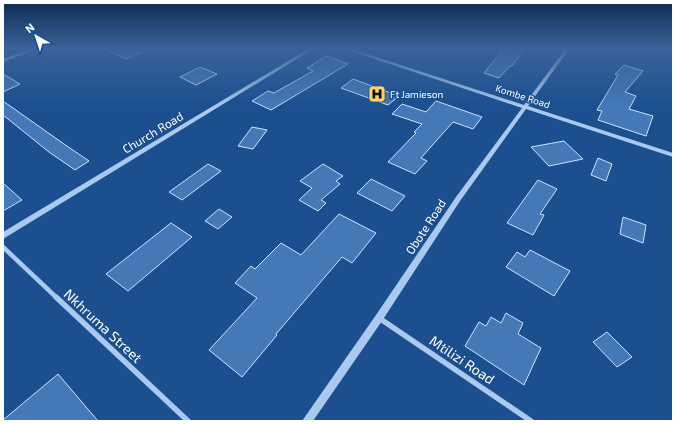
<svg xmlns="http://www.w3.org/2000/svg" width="676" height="424" font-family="'Exo 2',sans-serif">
	<rect width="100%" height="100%" fill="#1b4f8f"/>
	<path fill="#4478b7" stroke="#cfe3fa" d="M 102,48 L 152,48 L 126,59 Z
		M 504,48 L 525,48 L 512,66 L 510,66 L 499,78 L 484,73 Z
		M 327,56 L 348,64 L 271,110 L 252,101 L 268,91 L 274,93 L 313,71 L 307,68 Z
		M 624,65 L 643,71 L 625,92 L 636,96 L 629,109 L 653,116 L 646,136 L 598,120 L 602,111 L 597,110 L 618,75 L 615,74 Z
		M 200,67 L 217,74 L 196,85 L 180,77 Z
		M 3,74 L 20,84 L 3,92 Z
		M 353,79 L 399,96 L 388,105 L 341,88 Z
		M 3,101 L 64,144 L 89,161 L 75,170 L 49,152 L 3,115 Z
		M 436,101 L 482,117 L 473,129 L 453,122 L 421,158 L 427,161 L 415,174 L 388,162 L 416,133 L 414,132 L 422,124 L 392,114 L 402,104 L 426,112 Z
		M 252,127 L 267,130 L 253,149 L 238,146 Z
		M 564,141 L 583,159 L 549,166 L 531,147 Z
		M 598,158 L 612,164 L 606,181 L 591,175 Z
		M 208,164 L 221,171 L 182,200 L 169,192 Z
		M 323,164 L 343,176 L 336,181 L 340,184 L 321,200 L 326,203 L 318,211 L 299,200 L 312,188 L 300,181 Z
		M 371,179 L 405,196 L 392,211 L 357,193 Z
		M 538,180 L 557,189 L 540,214 L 544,215 L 533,235 L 507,223 Z
		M 3,183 L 22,200 L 3,211 Z
		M 219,209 L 232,217 L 218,229 L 205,221 Z
		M 339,214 L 376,233 L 352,263 L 342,257 L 276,334 L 277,335 L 242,377 L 209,350 L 257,298 L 235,283 L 251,266 L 255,269 L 281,243 L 301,255 Z
		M 623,217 L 646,225 L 643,243 L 620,234 Z
		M 171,223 L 192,237 L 128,291 L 106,274 Z
		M 530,250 L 570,271 L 554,296 L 506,267 L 517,252 L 525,257 Z
		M 506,313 L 523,323 L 518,334 L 541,348 L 524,385 L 465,346 L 479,322 L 486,326 L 491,317 L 501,323 Z
		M 607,332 L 632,357 L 617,367 L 593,342 Z
		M 58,374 L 98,421 L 3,421 L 3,420 Z"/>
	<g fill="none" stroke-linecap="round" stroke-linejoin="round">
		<path stroke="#a9c9ee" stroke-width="4.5" d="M 3,247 L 57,298"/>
		<path stroke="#a9c9ee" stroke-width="5.5" d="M 56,297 L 188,421
			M 379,318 L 531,421"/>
		<path fill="#a9c9ee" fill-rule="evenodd" d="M 34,48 L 40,48 L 3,62 L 3,59 Z
			M 310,48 L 315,48 L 3,239 L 3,232 Z
			M 342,48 L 348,48 L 524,105 L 566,48 L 570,48 L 528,106 L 673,153 L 673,157 L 526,109 L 460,201 L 382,321 L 313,421 L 302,421 L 376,315 L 456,197 L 522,108 Z"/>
	</g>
	<linearGradient id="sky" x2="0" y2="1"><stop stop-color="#0f2b4f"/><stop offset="0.45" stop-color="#39639b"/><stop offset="1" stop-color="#39639b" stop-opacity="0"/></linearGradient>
	<rect width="676" height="107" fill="url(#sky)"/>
	<defs>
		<g id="hospital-square" transform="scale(0.9)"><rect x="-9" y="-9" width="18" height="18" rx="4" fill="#ffd166" stroke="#1b4f8f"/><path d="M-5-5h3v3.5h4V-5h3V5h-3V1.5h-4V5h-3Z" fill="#111"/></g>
	</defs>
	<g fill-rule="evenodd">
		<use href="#hospital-square" x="377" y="94"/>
	</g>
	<g text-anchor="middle" stroke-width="3" stroke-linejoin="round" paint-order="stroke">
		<g font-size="10" fill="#fff" stroke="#1b4f8f" text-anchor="start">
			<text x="390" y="98">Ft Jamieson</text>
		</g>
		<g font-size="10" fill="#fff" stroke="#1b4f8f">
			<text transform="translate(523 96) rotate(18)" y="4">Kombe Road</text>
		</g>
		<g font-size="12" fill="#fff" stroke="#1b4f8f">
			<text transform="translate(153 133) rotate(-31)" y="4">Church Road</text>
			<text transform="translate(426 227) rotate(-57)" y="4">Obote Road</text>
		</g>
		<g font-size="14" fill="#fff" stroke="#1b4f8f">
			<text transform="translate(103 326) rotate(43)" y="5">Nkhruma Street</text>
			<text transform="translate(462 360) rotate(34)" y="5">Mtilizi Road</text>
		</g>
	</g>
	<rect width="676" height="424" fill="none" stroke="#ffffff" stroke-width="8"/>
	<g transform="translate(36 36) rotate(321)" stroke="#1b4f8f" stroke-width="3" paint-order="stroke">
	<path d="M0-3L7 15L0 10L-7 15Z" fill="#ffffff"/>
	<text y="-6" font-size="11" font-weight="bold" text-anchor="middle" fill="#ffffff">N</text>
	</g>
</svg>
